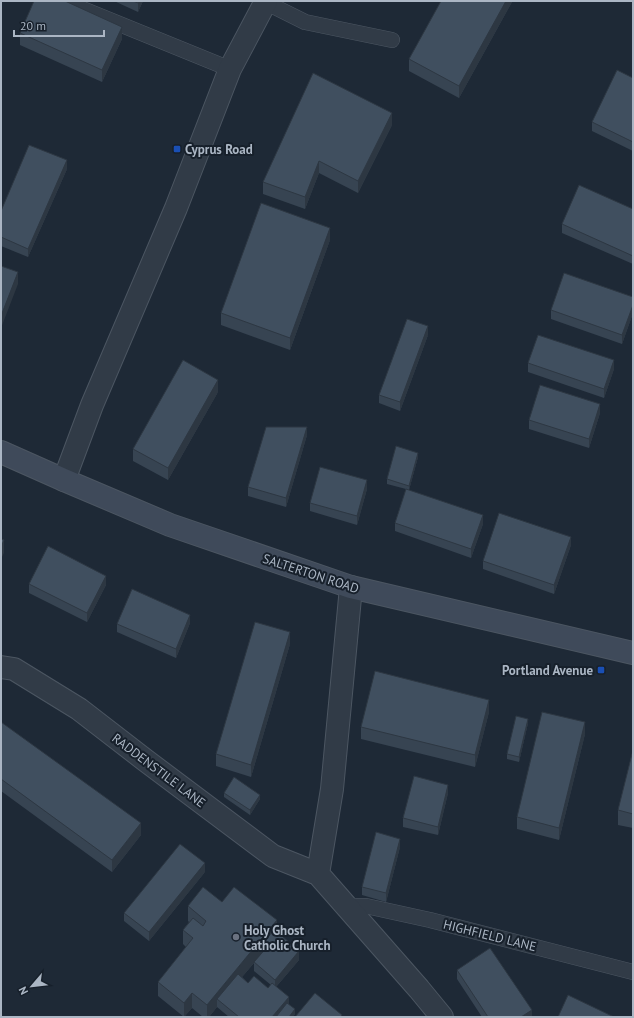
<svg xmlns="http://www.w3.org/2000/svg" width="634" height="1018" font-family="'PT Sans',sans-serif">
	<rect width="100%" height="100%" fill="#1e2936"/>
	<g fill="none" stroke-linecap="round" stroke-linejoin="round">
		<g stroke="#4c5662" stroke-width="16">
			<path id="lane" d="M 63,1 L 230,69
				M 265,2 L 305,22 L 392,40
				M 346,906 L 366,906 L 430,920 L 633,972"/>
		</g>
		<g stroke="#4c5662" stroke-width="24">
			<path id="street" d="M 64,480 L 92,405 L 176,208 L 230,69 L 266,1
				M 1,667 L 14,669 L 79,709 L 145,760 L 273,856 L 318,874 L 419,989 L 442,1017
				M 318,874 L 332,789 L 351,587"/>
		</g>
		<g stroke="#4c5662" stroke-width="24">
			<path id="secondary" d="M 1,452 L 64,480 L 170,525 L 351,587 L 633,653"/>
		</g>
		<use href="#lane" stroke="#313b47" stroke-width="15"/>
		<use href="#street" stroke="#313b47" stroke-width="22"/>
		<use href="#secondary" stroke="#3f4a5a" stroke-width="22"/>
	</g>
	<path fill="#374452" fill-rule="evenodd" d="M 114,1 L 143,1 L 138,12 Z
		M 512,1 L 512,2 L 459,98 L 409,71 L 409,59 Z
		M 20,33 L 122,39 L 102,82 L 20,45 Z
		M 633,78 L 633,151 L 592,131 L 592,122 Z
		M 392,125 L 358,193 L 319,173 L 305,209 L 263,194 L 263,182 Z
		M 67,169 L 28,257 L 1,246 L 1,211 Z
		M 633,209 L 633,264 L 562,233 L 562,224 Z
		M 330,240 L 290,350 L 221,325 L 221,313 Z
		M 633,297 L 633,313 L 622,344 L 551,319 L 551,310 Z
		M 428,335 L 400,411 L 379,403 L 379,395 Z
		M 528,363 L 614,369 L 604,398 L 528,372 Z
		M 218,392 L 168,480 L 133,461 L 133,449 Z
		M 600,413 L 589,448 L 529,429 L 529,420 Z
		M 307,435 L 286,507 L 248,496 L 248,487 Z
		M 418,457 L 409,490 L 483,524 L 471,558 L 395,531 L 395,523 L 406,489 L 387,484 L 387,479 Z
		M 367,489 L 357,525 L 310,511 L 310,503 Z
		M 571,545 L 554,594 L 483,569 L 483,561 Z
		M 29,584 L 106,585 L 87,622 L 29,593 Z
		M 190,623 L 176,658 L 117,632 L 117,624 Z
		M 290,644 L 251,777 L 216,766 L 216,754 Z
		M 489,712 L 475,767 L 361,739 L 361,727 Z
		M 1,722 L 141,835 L 112,872 L 1,791 Z
		M 528,723 L 519,762 L 507,759 L 507,754 Z
		M 585,734 L 559,840 L 517,829 L 517,817 Z
		M 633,750 L 633,828 L 618,825 L 618,810 Z
		M 224,793 L 260,799 L 250,815 L 224,797 Z
		M 448,793 L 438,835 L 403,827 L 403,818 Z
		M 400,847 L 386,902 L 362,895 L 362,887 Z
		M 205,872 L 149,941 L 124,921 L 124,913 Z
		M 222,902 L 277,932 L 299,960 L 276,987 L 295,1014 L 293,1017 L 229,1017 L 217,1007 L 209,1017 L 203,1017 L 192,1008 L 184,1017 L 158,996 L 158,982 L 186,947 L 183,944 L 183,930 L 189,922 L 188,921 L 188,906 ZM 254,963 L 254,971 L 271,985 L 268,988 L 248,983 L 242,977 Z
		M 457,970 L 532,1017 L 482,1017 L 457,979 Z"/>
	<path fill="#2d3742" d="M 139,1 L 143,1 L 138,12 L 138,3 Z
		M 506,1 L 512,1 L 512,2 L 459,98 L 459,86 Z
		M 122,27 L 122,39 L 102,82 L 102,70 Z
		M 392,113 L 392,125 L 358,193 L 358,181 Z
		M 67,160 L 67,169 L 28,257 L 28,249 Z
		M 319,161 L 319,173 L 305,209 L 305,197 Z
		M 330,228 L 330,240 L 290,350 L 290,338 Z
		M 18,272 L 18,284 L 1,328 L 1,316 Z
		M 633,305 L 633,313 L 622,344 L 622,335 Z
		M 428,326 L 428,335 L 400,411 L 400,402 Z
		M 614,360 L 614,369 L 604,398 L 604,389 Z
		M 218,380 L 218,392 L 168,480 L 168,468 Z
		M 600,404 L 600,413 L 589,448 L 589,439 Z
		M 307,427 L 307,435 L 286,507 L 286,498 Z
		M 418,453 L 418,457 L 409,490 L 409,486 Z
		M 367,480 L 367,489 L 357,525 L 357,516 Z
		M 483,515 L 483,524 L 471,558 L 471,549 Z
		M 571,537 L 571,545 L 554,594 L 554,585 Z
		M 4,540 L 4,553 L 1,559 L 1,547 Z
		M 106,576 L 106,585 L 87,622 L 87,613 Z
		M 190,615 L 190,623 L 176,658 L 176,649 Z
		M 290,632 L 290,644 L 251,777 L 251,765 Z
		M 489,700 L 489,712 L 475,767 L 475,755 Z
		M 528,719 L 528,723 L 519,762 L 519,757 Z
		M 585,722 L 585,734 L 559,840 L 559,828 Z
		M 448,785 L 448,793 L 438,835 L 438,827 Z
		M 260,795 L 260,799 L 250,815 L 250,810 Z
		M 141,823 L 141,835 L 112,872 L 112,860 Z
		M 400,839 L 400,847 L 386,902 L 386,893 Z
		M 205,863 L 205,872 L 149,941 L 149,932 Z
		M 277,920 L 277,935 L 264,943 L 264,951 L 221,1002 L 217,999 L 217,1007 L 209,1017 L 207,1017 L 207,1005 Z
		M 299,951 L 299,960 L 275,988 L 275,980 Z
		M 192,993 L 192,1008 L 184,1017 L 184,1003 Z
		M 289,997 L 289,1006 L 279,1017 L 272,1017 Z
		M 295,1009 L 295,1014 L 293,1017 L 289,1017 Z
		M 532,1010 L 532,1017 L 521,1017 Z"/>
	<path fill="#404f5f" stroke="#2d3742" d="M 34,1 L 65,1 L 122,27 L 102,70 L 20,33 Z
		M 133,1 L 139,1 L 138,3 Z
		M 441,1 L 506,1 L 459,86 L 409,59 Z
		M 617,70 L 633,78 L 633,142 L 592,122 Z
		M 313,73 L 392,113 L 358,181 L 319,161 L 305,197 L 263,182 Z
		M 29,145 L 67,160 L 28,249 L 1,237 L 1,211 Z
		M 579,185 L 633,209 L 633,256 L 562,224 Z
		M 261,203 L 330,228 L 290,338 L 221,313 Z
		M 1,266 L 18,272 L 1,316 Z
		M 564,273 L 633,297 L 633,305 L 622,335 L 551,310 Z
		M 407,319 L 428,326 L 400,402 L 379,395 Z
		M 538,335 L 614,360 L 604,389 L 528,363 Z
		M 183,360 L 218,380 L 168,468 L 133,449 Z
		M 540,385 L 600,404 L 589,439 L 529,420 Z
		M 266,427 L 307,427 L 286,498 L 248,487 Z
		M 396,446 L 418,453 L 409,486 L 387,479 Z
		M 320,467 L 367,480 L 357,516 L 310,503 Z
		M 406,489 L 483,515 L 471,549 L 395,523 Z
		M 499,513 L 571,537 L 554,585 L 483,561 Z
		M 1,539 L 4,540 L 1,547 Z
		M 48,546 L 106,576 L 87,613 L 29,584 Z
		M 132,589 L 190,615 L 176,649 L 117,624 Z
		M 255,622 L 290,632 L 251,765 L 216,754 Z
		M 375,671 L 489,700 L 475,755 L 361,727 Z
		M 542,712 L 585,722 L 559,828 L 517,817 Z
		M 516,716 L 528,719 L 519,757 L 507,754 Z
		M 1,722 L 141,823 L 112,860 L 1,779 Z
		M 633,750 L 633,814 L 618,810 Z
		M 414,776 L 448,785 L 438,827 L 403,818 Z
		M 234,777 L 260,795 L 250,810 L 224,793 Z
		M 376,832 L 400,839 L 386,893 L 362,887 Z
		M 180,844 L 205,863 L 149,932 L 124,913 Z
		M 203,887 L 222,902 L 234,887 L 277,920 L 207,1005 L 192,993 L 184,1003 L 158,982 L 193,938 L 183,930 L 193,918 L 203,926 L 206,921 L 188,906 Z
		M 274,929 L 299,951 L 275,980 L 254,962 L 268,946 L 264,943 Z
		M 490,948 L 532,1010 L 521,1017 L 488,1017 L 457,970 Z
		M 238,974 L 248,983 L 254,976 L 268,988 L 272,983 L 289,997 L 272,1017 L 239,1017 L 217,999 Z
		M 315,993 L 342,1015 L 340,1017 L 295,1017 Z
		M 568,995 L 614,1017 L 558,1017 Z
		M 287,1003 L 295,1009 L 289,1017 L 276,1017 Z"/>
	<g fill="#1a4fb4" stroke="#17202b" stroke-width="1.5">
		<rect x="173" y="145" width="8" height="8" rx="2"/>
		<rect x="597" y="666" width="8" height="8" rx="2"/>
	</g>
	<circle fill="#6b7280" stroke="#17202b" stroke-width="1.5" cx="236" cy="937" r="4"/>
	<g text-anchor="middle" stroke-width="4" stroke-linejoin="round" paint-order="stroke">
		<g font-size="13" font-weight="bold" fill="#abb6c4" stroke="#17202b" text-anchor="start">
			<text x="185" y="154">Cyprus Road</text>
			<text x="593" y="675" text-anchor="end">Portland Avenue</text>
			<text x="244" y="935">Holy Ghost<tspan x="244" dy="15">Catholic Church</tspan></text>
		</g>
		<g font-size="13" fill="#abb6c4" stroke="#17202b">
			<text transform="translate(311 573) rotate(18)" y="5">SALTERTON ROAD</text>
			<text transform="translate(159 770) rotate(37)" y="5">RADDENSTILE LANE</text>
			<text transform="translate(490 935) rotate(14)" y="5">HIGHFIELD LANE</text>
		</g>
	</g>
	<rect width="634" height="1018" fill="none" stroke="#abb6c4" stroke-width="4"/>
	<g transform="translate(32 986) rotate(242)" stroke="#17202b" stroke-width="3" paint-order="stroke">
	<path d="M0-3L7 15L0 10L-7 15Z" fill="#abb6c4"/>
	<text y="-6" font-size="11" font-weight="bold" text-anchor="middle" fill="#abb6c4">N</text>
	</g>
	<path d="M14 30v6h90v-6" fill="none" stroke="#abb6c4" stroke-width="2"/>
	<text x="20" y="30" font-size="12" fill="#abb6c4" stroke="#17202b" stroke-width="3" paint-order="stroke">20 m</text>
</svg>
